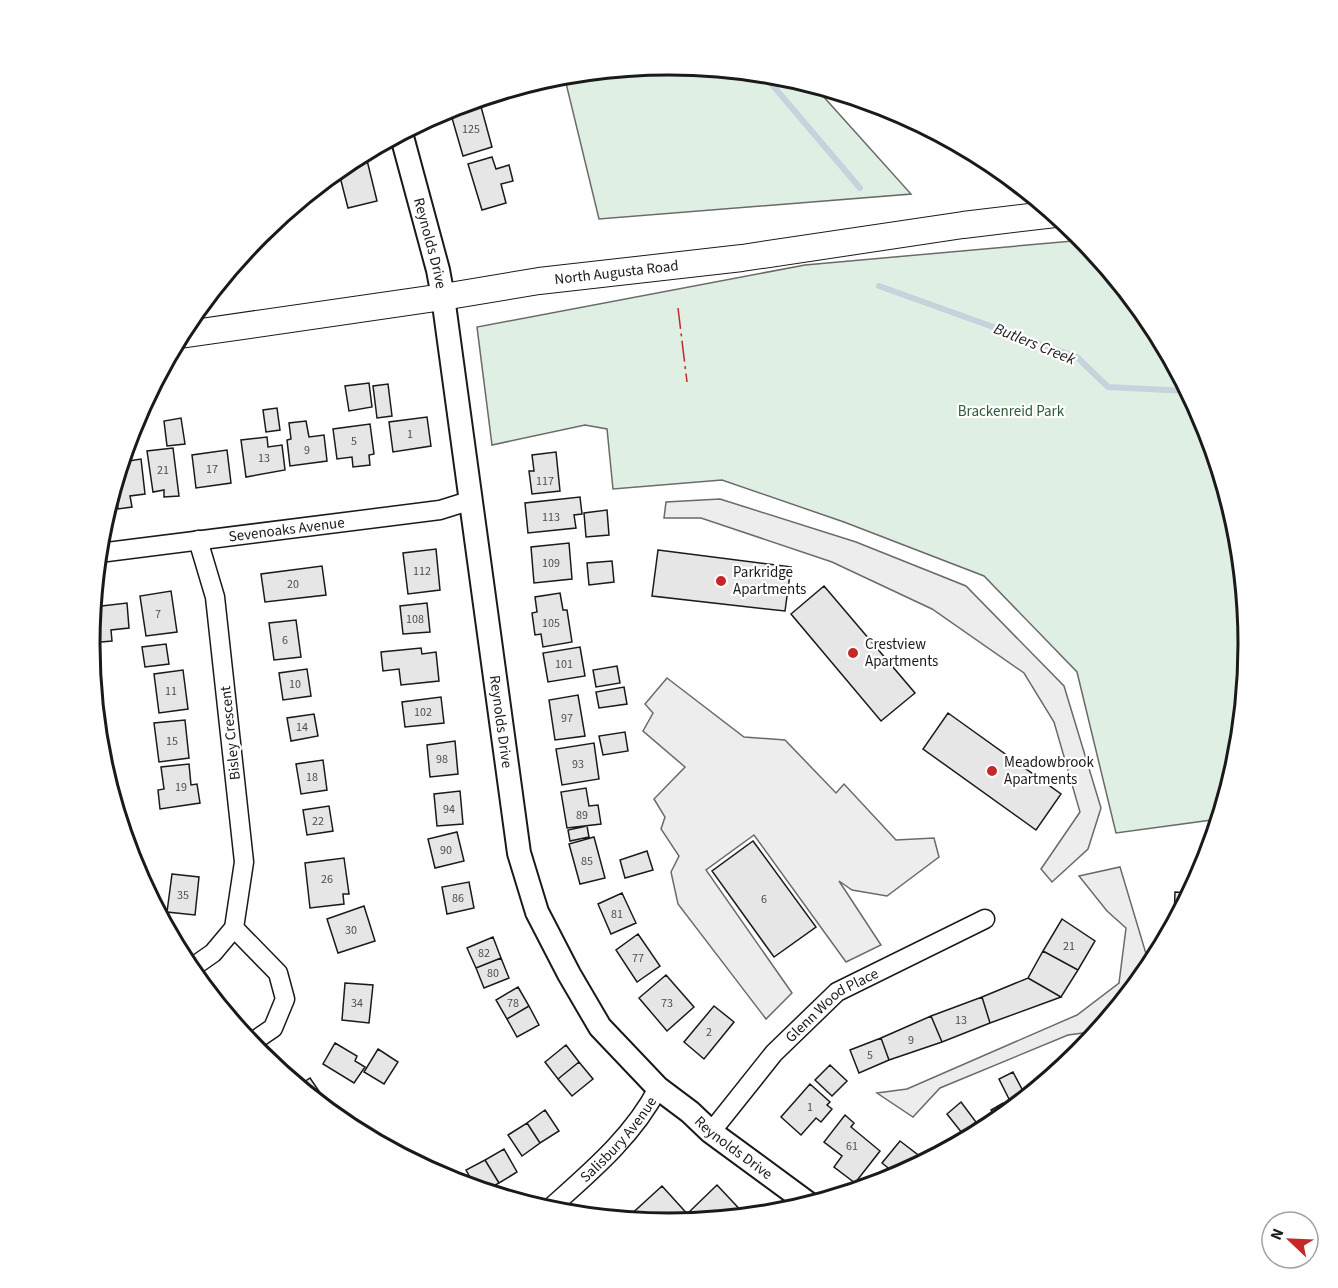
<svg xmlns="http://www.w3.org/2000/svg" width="1338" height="1288" font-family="'Source Sans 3',sans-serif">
	<rect width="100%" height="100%" fill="#fff"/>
	<path fill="#e0efe3" stroke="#6a6a6a" stroke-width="1.5" d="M 669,65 L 782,76 L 813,85 L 911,194 L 599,219 L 564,75 Z
		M 1084,240 L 1151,322 L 1205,423 L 1237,531 L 1248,644 L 1237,757 L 1219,819 L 1116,833 L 1077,672 L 984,576 L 844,522 L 722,480 L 613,489 L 607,429 L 585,425 L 492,445 L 477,327 L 805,265 Z"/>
	<path fill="#ededed" stroke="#6a6a6a" stroke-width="1.5" d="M 720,499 L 856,542 L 966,586 L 1064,686 L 1101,808 L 1088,849 L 1052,882 L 1041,869 L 1080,812 L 1054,722 L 1024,673 L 932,609 L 832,562 L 701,518 L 664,518 L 666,502 Z
		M 667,678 L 744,737 L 785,740 L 836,793 L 844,784 L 896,840 L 934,838 L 939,857 L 887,896 L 852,890 L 839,881 L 881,945 L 846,962 L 754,835 L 706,870 L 792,993 L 766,1019 L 678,904 L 671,872 L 679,856 L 661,829 L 665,817 L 654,799 L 685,767 L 643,731 L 653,713 L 645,704 Z
		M 1120,867 L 1150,967 L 1098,1031 L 1068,1035 L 940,1088 L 913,1117 L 877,1093 L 907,1089 L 1077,1015 L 1119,983 L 1126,928 L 1107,911 L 1079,876 Z"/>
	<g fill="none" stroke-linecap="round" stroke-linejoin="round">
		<path stroke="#c6d2dc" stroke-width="6" d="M 763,74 L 860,188
			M 879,286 L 1077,357 L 1108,387 L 1188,391"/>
	</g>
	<path fill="#e6e6e6" stroke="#1a1a1a" stroke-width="1.5" d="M 480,103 L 492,147 L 463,156 L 450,111 Z
		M 365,152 L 377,201 L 348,208 L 338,169 Z
		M 492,157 L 496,169 L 509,165 L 513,181 L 501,184 L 506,203 L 482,210 L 468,164 Z
		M 323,182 L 325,190 L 310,193 Z
		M 369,383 L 372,407 L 349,411 L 345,386 Z
		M 388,384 L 392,416 L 377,418 L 373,386 Z
		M 277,408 L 280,430 L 266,432 L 263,410 Z
		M 427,417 L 431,446 L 393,452 L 389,422 Z
		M 181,418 L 185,444 L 167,446 L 164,421 Z
		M 306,421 L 309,437 L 324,435 L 327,461 L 290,466 L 287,440 L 291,439 L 289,423 Z
		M 370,424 L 374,454 L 369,455 L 370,465 L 353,467 L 352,457 L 337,459 L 333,429 Z
		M 267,437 L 268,447 L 282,445 L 285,470 L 246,477 L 241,440 Z
		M 173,448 L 179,496 L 164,497 L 164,490 L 153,492 L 147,451 Z
		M 227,450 L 231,483 L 196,488 L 192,455 Z
		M 556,452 L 560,491 L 532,494 L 529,471 L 534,471 L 532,455 Z
		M 141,459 L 145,494 L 130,496 L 132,507 L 118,509 L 115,485 L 122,462 Z
		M 580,497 L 582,514 L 574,515 L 576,528 L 528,533 L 525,503 Z
		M 607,510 L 609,535 L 586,537 L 584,513 Z
		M 569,543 L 572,579 L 534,583 L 531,547 Z
		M 436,549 L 440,590 L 408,594 L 403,553 Z
		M 658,550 L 791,567 L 785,611 L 652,596 Z
		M 612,561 L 614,582 L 589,585 L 587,563 Z
		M 322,566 L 326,595 L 265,602 L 261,574 Z
		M 824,586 L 915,693 L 881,721 L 791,614 Z
		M 171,591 L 177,632 L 146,636 L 140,596 Z
		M 560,593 L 563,610 L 567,610 L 572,642 L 543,647 L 541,634 L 535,635 L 532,613 L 537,612 L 535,597 Z
		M 127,603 L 129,628 L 111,630 L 112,641 L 90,643 L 93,607 Z
		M 427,603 L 430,632 L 403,634 L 400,606 Z
		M 296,620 L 301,657 L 274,660 L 269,623 Z
		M 166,644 L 169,664 L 145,667 L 142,647 Z
		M 98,647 L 100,673 L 92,674 L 90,648 Z
		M 580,647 L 585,676 L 548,682 L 543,653 Z
		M 421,648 L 422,654 L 436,652 L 439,681 L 401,685 L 399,669 L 383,671 L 381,652 Z
		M 617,666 L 620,683 L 596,687 L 593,670 Z
		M 307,669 L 311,696 L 283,700 L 279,673 Z
		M 183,670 L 188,709 L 159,713 L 154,674 Z
		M 624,687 L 627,704 L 599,708 L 596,692 Z
		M 578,695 L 585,736 L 555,740 L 549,700 Z
		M 441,697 L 444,723 L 405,727 L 402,702 Z
		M 948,713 L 1061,794 L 1036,830 L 923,749 Z
		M 314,714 L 318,736 L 291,741 L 287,718 Z
		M 185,720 L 189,758 L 159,762 L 154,723 Z
		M 625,732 L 628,751 L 603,755 L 599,736 Z
		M 455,741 L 458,774 L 430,777 L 427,745 Z
		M 594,743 L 599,779 L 562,785 L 556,749 Z
		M 323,760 L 327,790 L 301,794 L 296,764 Z
		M 189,764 L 191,785 L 197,784 L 200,803 L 160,809 L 158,790 L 164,789 L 161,767 Z
		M 586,788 L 589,806 L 598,805 L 601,824 L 567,828 L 561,792 Z
		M 460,791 L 463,824 L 437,826 L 434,794 Z
		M 329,806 L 333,831 L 307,835 L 303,810 Z
		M 587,826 L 589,837 L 570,841 L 568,830 Z
		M 457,832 L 464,861 L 435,868 L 428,839 Z
		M 594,837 L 605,878 L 580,884 L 569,844 Z
		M 753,841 L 816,927 L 774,957 L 712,871 Z
		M 647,851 L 653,870 L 625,878 L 620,860 Z
		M 344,858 L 349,894 L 343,894 L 344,904 L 310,908 L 305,863 Z
		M 172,874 L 199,877 L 195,915 L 167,912 Z
		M 469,882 L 474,908 L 447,914 L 442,887 Z
		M 1175,892 L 1190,893 L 1175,921 L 1174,921 Z
		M 622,893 L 636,923 L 611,934 L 598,904 Z
		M 364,906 L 375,941 L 338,953 L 327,919 Z
		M 1062,919 L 1095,941 L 1078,970 L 1043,951 Z
		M 638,934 L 660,966 L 637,982 L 616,950 Z
		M 493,937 L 501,958 L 476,968 L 467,948 Z
		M 1043,951 L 1078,970 L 1061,997 L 1028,978 Z
		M 501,958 L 509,978 L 484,988 L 476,968 Z
		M 666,975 L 694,1007 L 667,1031 L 639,998 Z
		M 1028,978 L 1061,997 L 990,1023 L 982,997 Z
		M 345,983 L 373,985 L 369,1023 L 342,1020 Z
		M 518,987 L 529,1006 L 507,1019 L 496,1000 Z
		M 982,997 L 990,1023 L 942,1042 L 931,1016 Z
		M 529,1006 L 539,1025 L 517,1037 L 507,1019 Z
		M 714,1006 L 734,1022 L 704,1059 L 684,1042 Z
		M 931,1016 L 942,1042 L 889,1060 L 881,1038 Z
		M 881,1038 L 889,1060 L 859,1073 L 850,1050 Z
		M 335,1043 L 357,1056 L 355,1061 L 365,1067 L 354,1083 L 323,1064 Z
		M 566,1045 L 579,1062 L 558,1079 L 545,1062 Z
		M 378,1049 L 398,1062 L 384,1084 L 364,1072 Z
		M 579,1062 L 593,1079 L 572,1096 L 558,1079 Z
		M 830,1065 L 847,1081 L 832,1096 L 815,1080 Z
		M 1013,1072 L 1024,1093 L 1010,1101 L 999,1079 Z
		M 310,1078 L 325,1100 L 319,1103 L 298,1086 Z
		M 810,1084 L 830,1102 L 827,1105 L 832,1109 L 821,1122 L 816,1118 L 801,1135 L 781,1117 Z
		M 961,1102 L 976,1122 L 962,1133 L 947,1114 Z
		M 1003,1103 L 1007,1111 L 1014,1107 L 988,1127 L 986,1123 L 996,1118 L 991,1110 Z
		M 545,1110 L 559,1131 L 540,1143 L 527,1123 Z
		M 845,1115 L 854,1123 L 851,1127 L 880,1151 L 855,1183 L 834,1167 L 842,1156 L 824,1142 Z
		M 527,1123 L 540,1143 L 522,1156 L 508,1135 Z
		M 900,1141 L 926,1161 L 898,1176 L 882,1163 Z
		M 504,1149 L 517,1172 L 499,1183 L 485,1160 Z
		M 485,1160 L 499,1183 L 485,1191 L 476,1188 L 466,1170 Z
		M 717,1185 L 746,1216 L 694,1221 L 688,1213 Z
		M 662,1186 L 691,1218 L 687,1222 L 669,1224 L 626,1219 Z"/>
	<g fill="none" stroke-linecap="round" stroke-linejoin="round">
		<g stroke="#1a1a1a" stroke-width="21">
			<g id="minor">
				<path id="s1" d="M 99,553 L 440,510 L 472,500"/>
				<path d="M 234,928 L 278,973 L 285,999 L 273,1028 L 251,1043"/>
				<path d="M 190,969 L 213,953 L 234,928 L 244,862 L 215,597 L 198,540"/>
				<path id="s2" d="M 711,1132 L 774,1053 L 837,992 L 985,919"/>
				<path id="s3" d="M 548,1210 C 588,1174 633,1137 658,1088"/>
			</g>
		</g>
		<g stroke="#1a1a1a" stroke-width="26">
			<g id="tertiary">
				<path id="s4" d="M 401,133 L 438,270 L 443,297 L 519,853 L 537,912 L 569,974 L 600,1027 L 658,1088 L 690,1112 L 711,1132 L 809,1204"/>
			</g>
		</g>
		<g stroke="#1a1a1a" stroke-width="28">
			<g id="secondary">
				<path id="s5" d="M 180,335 L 443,297 L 539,281 L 742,258 L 963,225 L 1055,214"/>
			</g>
		</g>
		<use href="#minor" stroke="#fff" stroke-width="18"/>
		<use href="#tertiary" stroke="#fff" stroke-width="22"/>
		<use href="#secondary" stroke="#fff" stroke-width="26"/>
		<path stroke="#c62828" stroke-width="1.5" stroke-dasharray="21 4.5 3 4.5" stroke-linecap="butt" d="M 678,308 L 687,382"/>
	</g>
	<g fill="#c62828" stroke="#fff" stroke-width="2">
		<circle cx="721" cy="581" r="6"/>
		<circle cx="853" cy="653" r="6"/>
		<circle cx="992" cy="771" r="6"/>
	</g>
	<g text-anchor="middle" stroke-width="4.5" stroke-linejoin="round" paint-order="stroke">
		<g font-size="12" fill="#4d4d4d">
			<text x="471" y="133">125</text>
			<text x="410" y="438">1</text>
			<text x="354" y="445">5</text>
			<text x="307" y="454">9</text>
			<text x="264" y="462">13</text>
			<text x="212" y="473">17</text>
			<text x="163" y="474">21</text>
			<text x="545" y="485">117</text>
			<text x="551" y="521">113</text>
			<text x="551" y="567">109</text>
			<text x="422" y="575">112</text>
			<text x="293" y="588">20</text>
			<text x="158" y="618">7</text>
			<text x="415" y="623">108</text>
			<text x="551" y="627">105</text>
			<text x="285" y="644">6</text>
			<text x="564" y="668">101</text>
			<text x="295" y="688">10</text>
			<text x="171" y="695">11</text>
			<text x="423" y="716">102</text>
			<text x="567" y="722">97</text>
			<text x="302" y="731">14</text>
			<text x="172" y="745">15</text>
			<text x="442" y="763">98</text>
			<text x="578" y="768">93</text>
			<text x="312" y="781">18</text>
			<text x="181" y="791">19</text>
			<text x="449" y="813">94</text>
			<text x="582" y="819">89</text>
			<text x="318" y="825">22</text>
			<text x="446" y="854">90</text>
			<text x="587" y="865">85</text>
			<text x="327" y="883">26</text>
			<text x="183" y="899">35</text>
			<text x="458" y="902">86</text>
			<text x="764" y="903">6</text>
			<text x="617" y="918">81</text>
			<text x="351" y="934">30</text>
			<text x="1069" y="950">21</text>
			<text x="484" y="957">82</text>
			<text x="638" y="962">77</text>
			<text x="493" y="977">80</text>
			<text x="357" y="1007">34</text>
			<text x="513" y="1007">78</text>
			<text x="667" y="1007">73</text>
			<text x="961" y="1024">13</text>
			<text x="709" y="1036">2</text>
			<text x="911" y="1044">9</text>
			<text x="870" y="1059">5</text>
			<text x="810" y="1111">1</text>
			<text x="852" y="1150">61</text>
		</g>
		<g font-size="15" fill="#1a1a1a" stroke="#fff">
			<text dy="5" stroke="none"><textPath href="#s4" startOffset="114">Reynolds Drive</textPath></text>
			<text dy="5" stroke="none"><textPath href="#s5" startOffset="441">North Augusta Road</textPath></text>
			<text dy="5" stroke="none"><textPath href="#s1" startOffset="189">Sevenoaks Avenue</textPath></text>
			<text dy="5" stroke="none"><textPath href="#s4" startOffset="598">Reynolds Drive</textPath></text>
			<text transform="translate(230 733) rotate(-96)" y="5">Bisley Crescent</text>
			<text dy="5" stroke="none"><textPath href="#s2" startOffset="177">Glenn Wood Place</textPath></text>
			<text dy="5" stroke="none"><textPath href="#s3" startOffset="100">Salisbury Avenue</textPath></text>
			<text dy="5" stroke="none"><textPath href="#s4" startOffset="1104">Reynolds Drive</textPath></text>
		</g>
		<g font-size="15" fill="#2b5a34" stroke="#fff">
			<text x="1011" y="416">Brackenreid Park</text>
		</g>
		<g font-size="15" fill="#1a1a1a" stroke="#fff" text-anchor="start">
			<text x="733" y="577">Parkridge<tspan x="733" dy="17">Apartments</tspan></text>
			<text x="865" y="649">Crestview<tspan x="865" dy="17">Apartments</tspan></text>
			<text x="1004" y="767">Meadowbrook<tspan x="1004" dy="17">Apartments</tspan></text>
		</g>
		<g font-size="16" font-style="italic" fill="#1a1a1a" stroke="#fff">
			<text transform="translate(1035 343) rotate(22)" y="6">Butlers Creek</text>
		</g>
	</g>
	<path d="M0 0H1338V1288H0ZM100 644a569 569 0 1 1 1138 0a569 569 0 1 1-1138 0Z" fill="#fff" fill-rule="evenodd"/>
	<path fill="none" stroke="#1a1a1a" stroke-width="3" d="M100 644a569 569 0 1 1 1138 0a569 569 0 1 1-1138 0Z"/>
	<g transform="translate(1290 1240) rotate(293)"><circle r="28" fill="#ffffff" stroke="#a3a3a3" stroke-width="1.5"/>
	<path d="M0-4.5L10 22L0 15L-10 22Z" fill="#c62828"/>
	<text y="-9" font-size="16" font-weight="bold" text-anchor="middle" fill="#1a1a1a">N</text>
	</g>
</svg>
